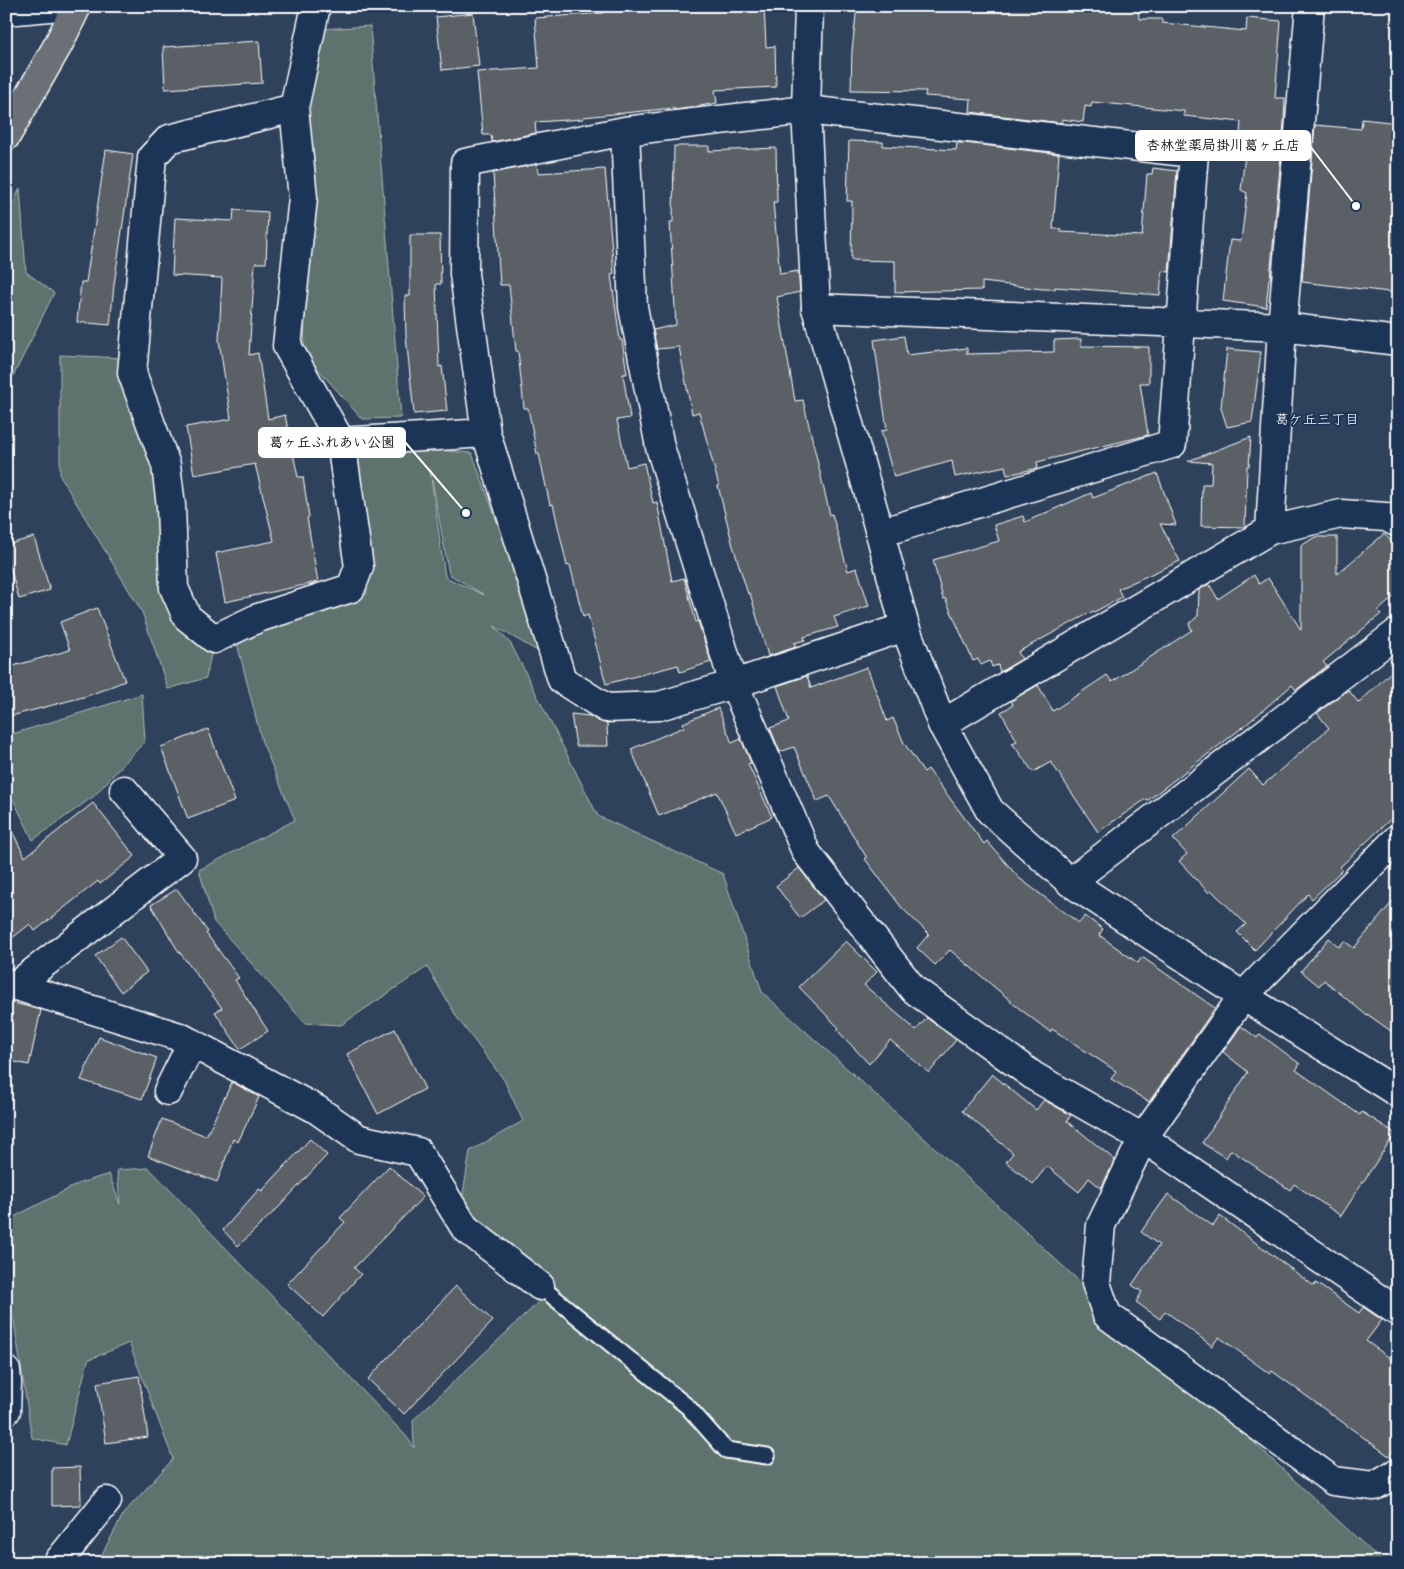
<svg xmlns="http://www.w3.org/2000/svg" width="1404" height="1569" font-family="Pangolin,'Klee One',sans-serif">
	<rect width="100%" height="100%" fill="#2f425c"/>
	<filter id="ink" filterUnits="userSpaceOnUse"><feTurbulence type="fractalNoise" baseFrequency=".02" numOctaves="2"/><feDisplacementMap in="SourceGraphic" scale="10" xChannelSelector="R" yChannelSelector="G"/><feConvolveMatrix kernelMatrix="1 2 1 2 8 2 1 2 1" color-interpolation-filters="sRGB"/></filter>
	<g filter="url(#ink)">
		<path fill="#5e736e" stroke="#aeb9b6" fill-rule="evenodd" d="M 370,26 L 401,418 L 362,419 L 304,353 L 306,279 L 306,116 L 321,29 Z
			M 20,188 L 26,272 L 54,293 L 6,391 L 6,220 Z
			M 60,355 L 123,358 L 166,465 L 174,583 L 214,639 L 206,678 L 168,689 L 142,612 L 60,476 Z
			M 427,449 L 472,453 L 546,656 L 494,626 L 511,644 L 598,816 L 723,874 L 762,992 L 945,1157 L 1384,1563 L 94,1563 L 101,1556 L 124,1513 L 173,1459 L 129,1343 L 88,1360 L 66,1445 L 32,1438 L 11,1302 L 6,1284 L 6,1221 L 80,1183 L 109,1174 L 120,1204 L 117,1170 L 149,1168 L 407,1437 L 414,1448 L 413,1420 L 541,1300 L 573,1318 L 459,1218 L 470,1151 L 523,1121 L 504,1080 L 458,1019 L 427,967 L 341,1025 L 305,1023 L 214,922 L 199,870 L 295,820 L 262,742 L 236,639 L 367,594 L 358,450 ZM 430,469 L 449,574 L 484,595 L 445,577 Z
			M 142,694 L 145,741 L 94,796 L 33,840 L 6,785 L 6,736 Z"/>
		<path fill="#5a6066" stroke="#fff" d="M 650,6 L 764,6 L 766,47 L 775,46 L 776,87 L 715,90 L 717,103 L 682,109 L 674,110 L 674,108 L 583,117 L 583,119 L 535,122 L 536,133 L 492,142 L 491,135 L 483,135 L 477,72 L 539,68 L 535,18 L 603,13 L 603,11 Z
			M 857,6 L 1086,6 L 1112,9 L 1112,6 L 1138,6 L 1139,19 L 1162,19 L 1162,23 L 1246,31 L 1247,18 L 1281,21 L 1275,98 L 1285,98 L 1284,122 L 1270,279 L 1269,279 L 1266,307 L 1223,301 L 1230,240 L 1241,241 L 1247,193 L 1241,190 L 1246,146 L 1239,146 L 1241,122 L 1184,116 L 1184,111 L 1092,102 L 1091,107 L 1085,106 L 1083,122 L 1062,119 L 1062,123 L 970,112 L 971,99 L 925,96 L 926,91 L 851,90 L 852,50 Z
			M 473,13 L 479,66 L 442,70 L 436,17 Z
			M 259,41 L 262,83 L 165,89 L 163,47 Z
			M 1362,119 L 1398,123 L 1398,293 L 1302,282 L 1315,125 L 1361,129 Z
			M 849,141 L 883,142 L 883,146 L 956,150 L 957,143 L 964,143 L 1059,154 L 1053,229 L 1061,229 L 1061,232 L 1142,236 L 1147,174 L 1152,174 L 1153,168 L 1177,171 L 1169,272 L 1162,271 L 1160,295 L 1055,287 L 1055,289 L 1043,289 L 982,282 L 982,290 L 895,292 L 895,261 L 851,260 L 852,201 L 847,201 Z
			M 674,146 L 709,146 L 709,151 L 776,148 L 777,202 L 773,202 L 780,274 L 798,271 L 800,292 L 777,297 L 795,401 L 803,400 L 830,515 L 832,514 L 848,571 L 857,568 L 869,606 L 834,617 L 838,627 L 804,637 L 805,640 L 794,643 L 796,647 L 768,656 L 750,593 L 748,594 L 733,546 L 718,486 L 719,486 L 699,412 L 692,414 L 679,347 L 657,349 L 653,330 L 676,325 L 670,222 L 673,222 Z
			M 106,150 L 133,154 L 114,285 L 110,325 L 77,322 L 81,282 L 86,282 Z
			M 537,164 L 538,173 L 605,169 L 614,274 L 611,275 L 620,340 L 622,340 L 627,374 L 623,374 L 630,418 L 617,420 L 627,467 L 644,463 L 653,503 L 657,502 L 672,581 L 684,578 L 696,622 L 698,621 L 711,662 L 680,672 L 678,665 L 606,684 L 588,615 L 583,617 L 570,565 L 567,566 L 553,504 L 550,505 L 539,454 L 537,454 L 528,408 L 524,408 L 518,351 L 516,351 L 509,285 L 500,285 L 493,173 Z
			M 234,210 L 268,212 L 266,263 L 255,263 L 249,355 L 258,353 L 268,419 L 285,415 L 298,477 L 303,477 L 309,517 L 307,518 L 318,582 L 225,602 L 216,553 L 274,541 L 255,464 L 194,475 L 186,427 L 231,419 L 219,340 L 222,278 L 172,275 L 175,218 L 233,221 Z
			M 410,235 L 440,235 L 441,284 L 436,284 L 439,367 L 442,366 L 447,411 L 414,414 L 406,336 L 405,296 L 410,296 Z
			M 904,336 L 907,355 L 967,348 L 967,354 L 1054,352 L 1054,340 L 1081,339 L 1081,346 L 1149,347 L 1149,383 L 1140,383 L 1148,435 L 1037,462 L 1038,468 L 1007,475 L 1005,466 L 955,477 L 952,461 L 894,477 L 881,431 L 887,430 L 874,340 Z
			M 1227,349 L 1261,352 L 1252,422 L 1227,427 L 1221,408 Z
			M 1251,437 L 1249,466 L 1247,466 L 1245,527 L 1201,526 L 1202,484 L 1211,484 L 1212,463 L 1188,461 Z
			M 1157,473 L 1176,525 L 1160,524 L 1180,561 L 1118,589 L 1122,597 L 1094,612 L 1093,611 L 1018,652 L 1022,659 L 1000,672 L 998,665 L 992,667 L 990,661 L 981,665 L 978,659 L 973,661 L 945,598 L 943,599 L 933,560 L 999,541 L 994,525 L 1023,516 L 1025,522 L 1091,493 L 1093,498 Z
			M 1384,534 L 1398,548 L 1398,593 L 1378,611 L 1381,614 L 1323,662 L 1327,666 L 1296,690 L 1292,685 L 1247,724 L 1148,800 L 1146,799 L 1098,832 L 1051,762 L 1033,772 L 1012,743 L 1017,741 L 1001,712 L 1013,705 L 1011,701 L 1038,685 L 1053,711 L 1107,675 L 1112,682 L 1192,630 L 1189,624 L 1198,616 L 1199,590 L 1209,584 L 1218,599 L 1254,575 L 1259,584 L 1268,578 L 1301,630 L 1301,546 L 1315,537 L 1337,537 L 1337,574 Z
			M 34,537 L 50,590 L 19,599 L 6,553 L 6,545 Z
			M 97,608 L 125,681 L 87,696 L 11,716 L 6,699 L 6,668 L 70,650 L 60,622 Z
			M 1398,665 L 1398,812 L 1340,867 L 1342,870 L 1312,899 L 1308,894 L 1255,950 L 1237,932 L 1246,924 L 1211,890 L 1209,893 L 1179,861 L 1187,854 L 1173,839 L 1249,769 L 1263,785 L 1329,728 L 1317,713 L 1348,690 L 1359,703 Z
			M 867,667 L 887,721 L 893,718 L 904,743 L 924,772 L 928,769 L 984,844 L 987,841 L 1019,878 L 1079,923 L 1085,916 L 1103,929 L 1099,935 L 1138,963 L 1142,957 L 1215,1008 L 1149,1102 L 1111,1079 L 1116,1071 L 1052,1029 L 1050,1032 L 1011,1002 L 1011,1001 L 950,950 L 935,965 L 917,948 L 929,934 L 902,908 L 865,859 L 867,858 L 829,796 L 817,801 L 794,747 L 780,752 L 770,728 L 789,721 L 777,686 L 807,676 L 811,688 Z
			M 718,708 L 732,743 L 741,739 L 751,763 L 748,764 L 772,817 L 736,833 L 717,792 L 659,816 L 631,749 L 684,727 L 683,723 Z
			M 571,714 L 590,716 L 598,721 L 607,724 L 608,746 L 576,746 Z
			M 208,729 L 235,801 L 188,819 L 161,747 Z
			M 93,803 L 135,856 L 100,884 L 98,881 L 35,931 L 30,924 L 6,943 L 6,819 L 25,857 Z
			M 799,868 L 824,900 L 800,918 L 776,886 Z
			M 177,889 L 208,932 L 206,933 L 239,978 L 235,980 L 268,1031 L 240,1049 L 215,1012 L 222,1008 L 177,949 L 151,905 Z
			M 1398,895 L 1398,1036 L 1367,1014 L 1366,1015 L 1324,980 L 1319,986 L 1301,971 L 1329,938 L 1339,947 L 1344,941 L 1354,948 Z
			M 121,937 L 147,972 L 121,992 L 95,956 Z
			M 846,941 L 877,972 L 864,985 L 916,1030 L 927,1018 L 956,1040 L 929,1073 L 890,1040 L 869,1064 L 837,1030 L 839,1028 L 799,987 Z
			M 6,1001 L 41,1010 L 29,1065 L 6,1060 Z
			M 1241,1026 L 1257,1038 L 1260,1034 L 1300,1064 L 1296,1070 L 1360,1115 L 1362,1112 L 1395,1133 L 1341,1216 L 1294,1184 L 1290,1190 L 1231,1150 L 1226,1158 L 1202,1143 L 1248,1072 L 1223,1052 Z
			M 395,1029 L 425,1089 L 378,1114 L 347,1054 Z
			M 99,1037 L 157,1058 L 142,1099 L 81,1080 Z
			M 992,1074 L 1036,1110 L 1044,1100 L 1071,1115 L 1067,1121 L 1115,1160 L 1101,1188 L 1089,1178 L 1079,1192 L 1047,1166 L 1033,1184 L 1006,1162 L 1013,1153 L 962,1111 Z
			M 232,1082 L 259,1097 L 238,1142 L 233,1139 L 217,1182 L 148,1156 L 162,1119 L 206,1136 Z
			M 310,1139 L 327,1155 L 279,1207 L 238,1246 L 223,1230 L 259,1189 L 262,1191 Z
			M 389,1166 L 423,1197 L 354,1268 L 361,1274 L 323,1317 L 287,1284 L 345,1222 L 340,1218 Z
			M 1168,1194 L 1213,1226 L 1220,1216 L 1314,1286 L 1316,1283 L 1359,1313 L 1363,1307 L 1382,1320 L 1366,1341 L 1398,1364 L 1398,1445 L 1389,1456 L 1272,1371 L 1270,1374 L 1219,1337 L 1212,1346 L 1165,1311 L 1160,1319 L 1136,1302 L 1142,1292 L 1132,1285 L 1159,1245 L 1141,1232 Z
			M 456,1286 L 493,1321 L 404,1414 L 368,1379 Z
			M 139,1376 L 148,1437 L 106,1443 L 97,1383 Z
			M 80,1467 L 81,1505 L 52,1506 L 52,1468 Z"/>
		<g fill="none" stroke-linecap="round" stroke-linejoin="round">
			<g stroke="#fff" stroke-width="19">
				<path id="service" d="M 540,1286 L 688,1407 L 726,1450 L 767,1456"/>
			</g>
			<g stroke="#fff" stroke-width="31">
				<path id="minor" d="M 294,108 L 169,139 L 152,157 L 132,373 L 166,465 L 171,506 L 174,588 L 187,617 L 214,639 L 258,618 L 351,588 L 359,567 L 341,442 L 287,346 L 303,198 L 294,108 L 316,6
					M 625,131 L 633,307 L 660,447 L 734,684 L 806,852 L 913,989 L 1035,1077 L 1143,1138 L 1398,1312
					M 816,308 L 1282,327 L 1398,341
					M 341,442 L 486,433
					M 1270,530 L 1282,327 L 1310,6
					M 880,533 L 1172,444 L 1194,153 L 806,110 L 625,131 L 465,163 L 464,274 L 486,433 L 562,680 L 606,708 L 659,706 L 734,684 L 905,627
					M 942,724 L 1270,530 L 1341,514 L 1386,517 L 1398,523
					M 1398,838 L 1243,996 L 1143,1138 L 1101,1225 L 1096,1283 L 1107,1315 L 1333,1481 L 1374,1486 L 1398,1472
					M 1070,882 L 1398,632
					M 6,983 L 180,1037 L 316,1109 L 359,1139 L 418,1152 L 465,1228 L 540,1286
					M 15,986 L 182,858 L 124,790
					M 168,1091 L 192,1043
					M 6,1371 L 7,1383 L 6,1411
					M 57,1563 L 107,1501"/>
			</g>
			<g stroke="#fff" stroke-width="31">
				<path id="tertiary" d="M 809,6 L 806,110 L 816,308 L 880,533 L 905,627 L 942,724 L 990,811 L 1070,882 L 1243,996 L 1398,1093
					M 6,11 L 60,6"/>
			</g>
			<g stroke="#fff" stroke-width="31">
				<path id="trunk" d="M 6,136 L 58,45 L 77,6"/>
			</g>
			<use href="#service" stroke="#1d3557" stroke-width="15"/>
			<use href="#minor" stroke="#1d3557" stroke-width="28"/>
			<use href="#tertiary" stroke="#1d3557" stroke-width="28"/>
			<use href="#trunk" stroke="#6a7074" stroke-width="28"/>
		</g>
	</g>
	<g text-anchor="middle" stroke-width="4" stroke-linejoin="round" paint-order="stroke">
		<g font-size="14" fill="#fff" stroke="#1d3557">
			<text x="1317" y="424">葛ケ丘三丁目</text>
		</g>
	</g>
	<path fill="none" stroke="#fff" stroke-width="2" d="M1356 206L1310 146M466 513L405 442"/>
	<g fill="#fff" stroke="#1d3557" stroke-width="2">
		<circle cx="1356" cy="206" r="5"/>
		<circle cx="466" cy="513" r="5"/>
	</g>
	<g fill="#fff" stroke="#fff" stroke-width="2">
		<rect x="1136" y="131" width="174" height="29" rx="5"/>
		<rect x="259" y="428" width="146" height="29" rx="5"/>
	</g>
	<g font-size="14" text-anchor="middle" font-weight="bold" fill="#111">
		<text x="1223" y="150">杏林堂薬局掛川葛ヶ丘店</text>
		<text x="332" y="447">葛ヶ丘ふれあい公園</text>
	</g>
	<rect width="1404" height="1569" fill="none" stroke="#1d3557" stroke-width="25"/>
	<rect x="12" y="12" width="1379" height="1544" fill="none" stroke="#fff" stroke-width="2" filter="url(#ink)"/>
</svg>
